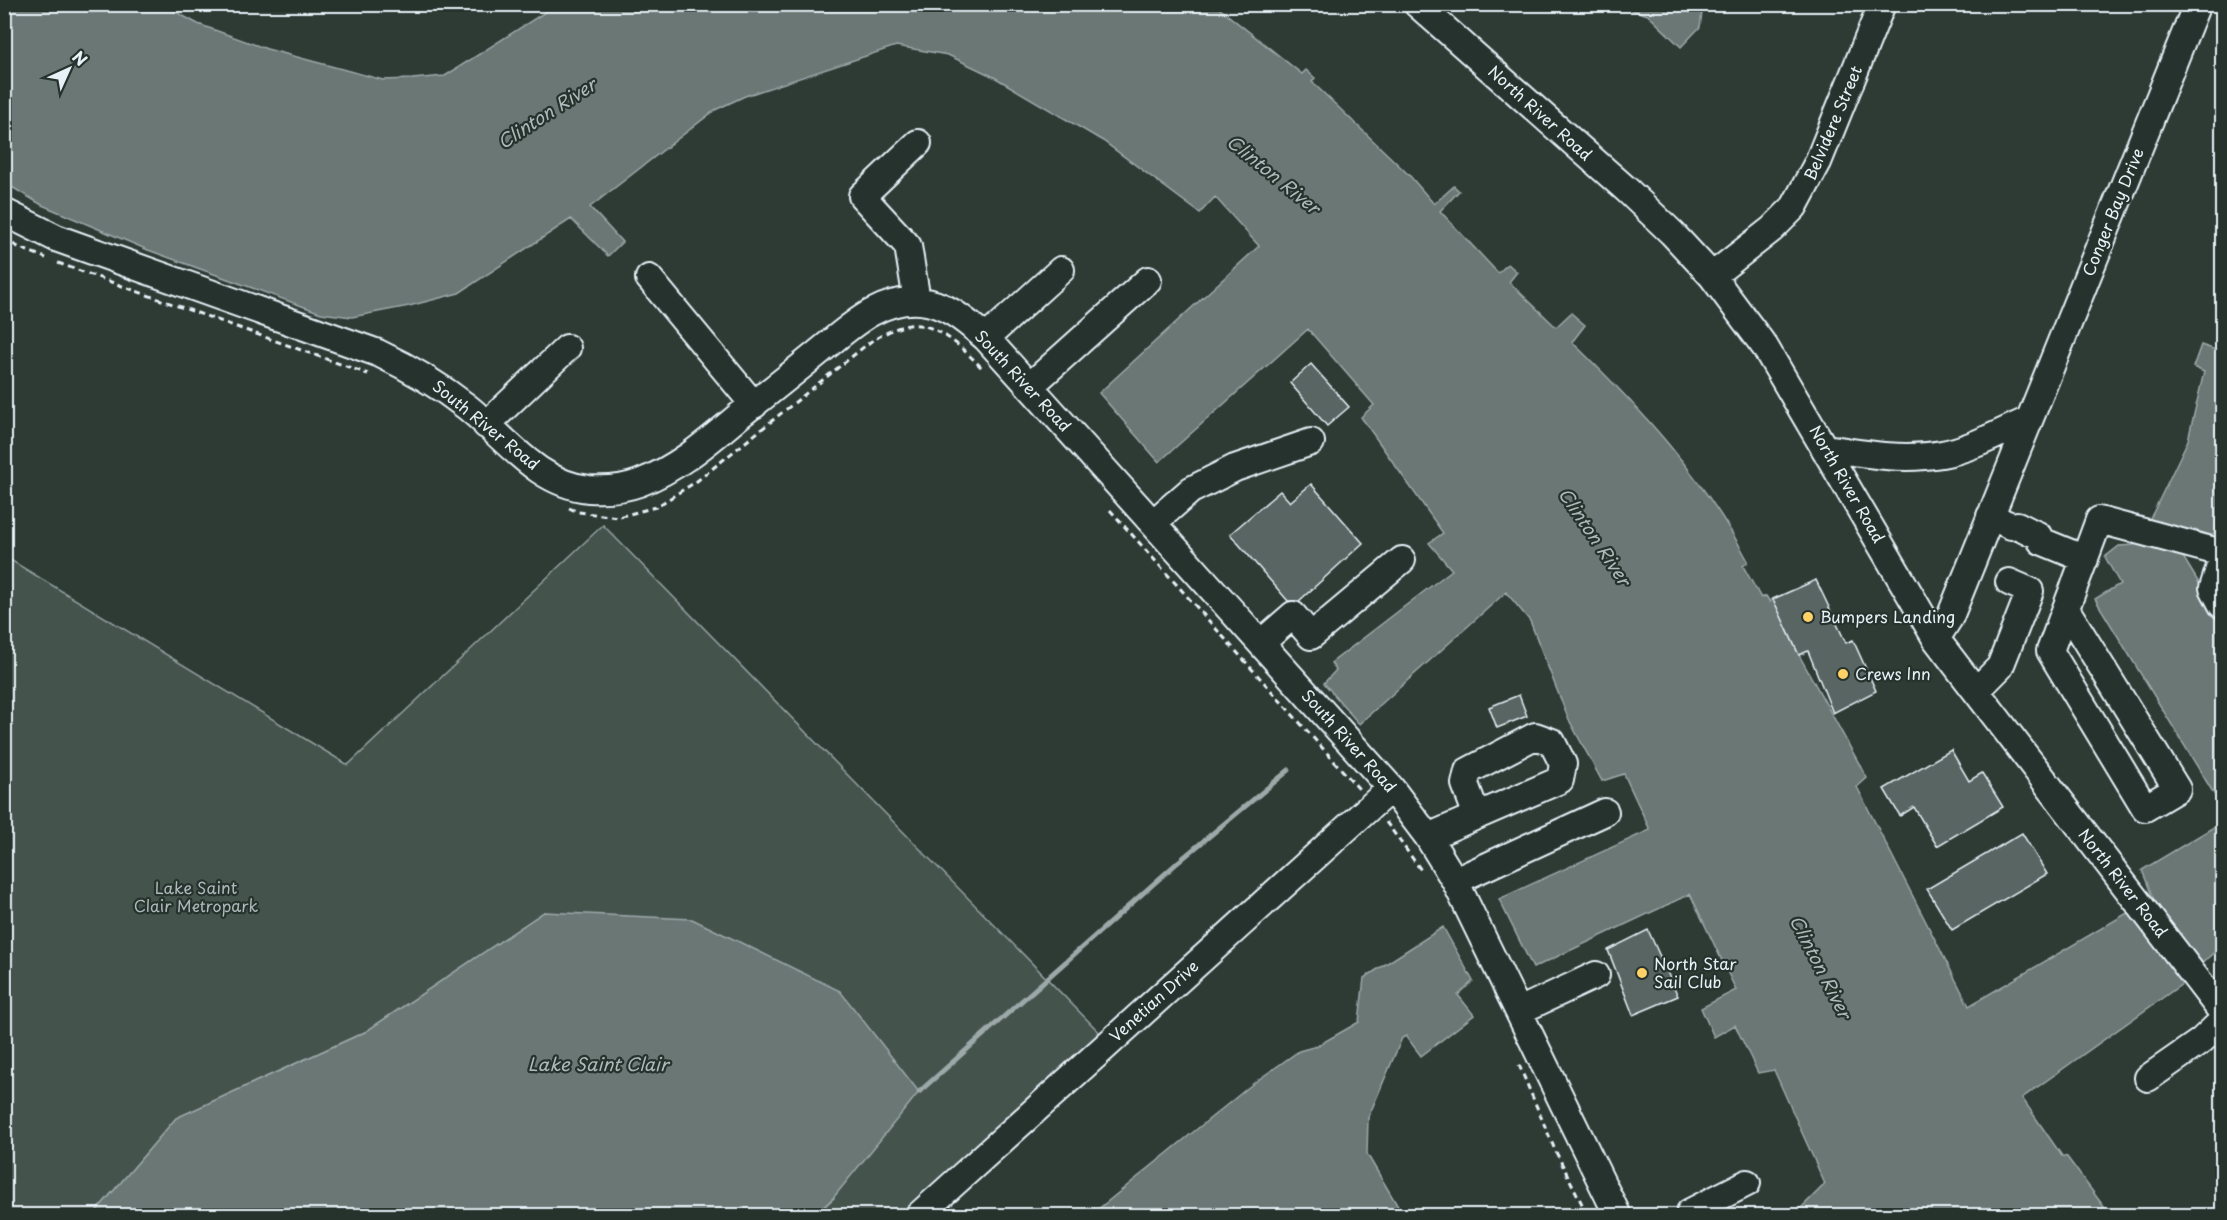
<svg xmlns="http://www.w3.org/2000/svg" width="2227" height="1220" font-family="'Playpen Sans',sans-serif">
	<rect width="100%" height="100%" fill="#2e3b35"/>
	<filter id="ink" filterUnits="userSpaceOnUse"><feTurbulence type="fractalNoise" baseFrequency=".0167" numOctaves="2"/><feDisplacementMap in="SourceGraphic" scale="12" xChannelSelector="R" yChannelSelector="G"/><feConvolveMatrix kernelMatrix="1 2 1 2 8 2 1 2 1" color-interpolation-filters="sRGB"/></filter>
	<g filter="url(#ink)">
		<path fill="#45524e" stroke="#96a2a3" stroke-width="1.5" d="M 603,525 L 1104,1037 L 908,1215 L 815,1215 L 834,1198 L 544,912 L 365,1032 L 176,1118 L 93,1215 L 5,1215 L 4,556 L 348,765 Z"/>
		<path fill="#6b7775" stroke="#9da8a9" stroke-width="1.5" d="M 1193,4 L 1215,5 L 1302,74 L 1306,70 L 1315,78 L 1312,82 L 1410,176 L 1434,204 L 1454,186 L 1459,191 L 1440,211 L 1498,273 L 1508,264 L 1517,272 L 1509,282 L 1556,327 L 1571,313 L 1585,325 L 1572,342 C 1642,410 1700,473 1747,559 L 1747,563 L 1743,566 L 1761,598 L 1766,596 L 1770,602 L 1773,599 L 1787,623 L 1787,630 L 1799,655 L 1867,778 L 1857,787 L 1969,1006 L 2153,898 L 2142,870 L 2222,822 L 2222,945 L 2197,968 L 2189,979 L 2022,1098 L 2062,1156 L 2067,1157 L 2110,1215 L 1794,1215 L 1825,1184 L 1774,1070 L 1758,1073 L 1735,1025 L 1714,1037 L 1701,1008 L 1736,990 L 1690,894 L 1533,968 L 1499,899 L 1650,830 L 1624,774 L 1602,781 L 1568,718 L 1530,621 L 1506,592 L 1359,724 L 1324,683 L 1336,670 L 1331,663 L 1452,570 L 1429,543 L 1443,533 L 1361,417 L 1374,405 L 1308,329 L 1159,462 L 1099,393 L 1259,246 L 1215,197 L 1200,213 L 1103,141 L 994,77 L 948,55 L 896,46 L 745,96 L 715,110 L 590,207 L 622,242 L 608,256 L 571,219 L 459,293 L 409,306 L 352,317 L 321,313 L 148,250 L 42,205 L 5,183 L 4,5 L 163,5 L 198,24 L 267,49 L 383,80 L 412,79 L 445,76 L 556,5 Z
			M 1625,5 L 1703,5 L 1700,27 L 1681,47 L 1648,15 L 1632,10 Z
			M 2201,345 L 2222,352 L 2222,514 L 2213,536 L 2191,529 L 2180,552 L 2222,621 L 2222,807 L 2095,599 L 2120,584 L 2105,557 L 2119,546 L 2134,545 L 2153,513 L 2188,440 L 2204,372 L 2193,367 Z
			M 544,912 L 692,919 L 840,991 L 919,1092 L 833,1198 L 815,1215 L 93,1215 L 176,1118 L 365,1032 Z
			M 1443,927 L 1473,981 L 1458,995 L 1474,1015 L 1421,1056 L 1406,1036 L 1402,1038 L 1368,1118 L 1367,1154 L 1403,1215 L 1091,1215 L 1255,1082 L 1299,1051 L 1317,1046 L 1359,1022 L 1364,978 Z"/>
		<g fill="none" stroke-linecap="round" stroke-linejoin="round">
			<path stroke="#9da8a9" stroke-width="5" d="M 919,1092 L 1177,863 L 1289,770"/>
		</g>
		<path fill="#596563" stroke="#e8f1f8" stroke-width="1.5" d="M 1311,364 L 1349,407 L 1327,426 L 1290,383 Z
			M 1311,484 L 1363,543 L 1299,601 L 1288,601 L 1230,534 L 1280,491 L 1290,502 Z
			M 1816,580 L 1846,643 L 1853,640 L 1876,691 L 1833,713 L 1808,651 L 1799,655 L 1773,599 Z
			M 1519,695 L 1527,716 L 1497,728 L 1489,707 Z
			M 1951,750 L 1969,781 L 1982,773 L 2003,807 L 1937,846 L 1914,807 L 1900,816 L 1884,789 Z
			M 2022,833 L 2047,874 L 1952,930 L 1927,889 Z
			M 1648,930 L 1678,996 L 1633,1015 L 1608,950 Z"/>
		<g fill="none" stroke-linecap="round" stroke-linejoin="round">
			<g stroke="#e8f1f8" stroke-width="30">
				<path id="minor" d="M 1417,4 L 1627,190 L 1672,233 L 1712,276 L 1765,347 L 1936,639 L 2222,1012
					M 4,212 L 56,238 L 378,353 C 410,368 439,385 467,407 C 505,437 537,484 589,489 C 605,490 623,489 639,483 C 677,469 709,441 740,415 C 768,393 797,370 825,347 C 853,324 881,298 920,301 C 946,303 967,322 986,338 L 1391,788 L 1428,837 L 1455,881 L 1618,1216
					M 1712,276 L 1772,229 L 1794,207 L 1818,162 L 1882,4
					M 649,278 L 754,405
					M 917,301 L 908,246 L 862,196 L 918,143
					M 986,338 L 1061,270
					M 1030,386 L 1148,280
					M 486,425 L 567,348
					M 1826,448 C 1865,454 1902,461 1942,454 C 1971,449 2001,432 2029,420
					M 1990,516 L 2011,526 L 2017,525 L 2031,532 L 2038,535 L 2041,541 L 2085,559
					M 1153,523 L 1191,490 L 1235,468 L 1311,442
					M 2222,560 L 2213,588 L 2222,605
					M 2066,609 L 2177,789 L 2145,808 L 2050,651 C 2066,607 2083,564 2099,520 L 2222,553
					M 1936,639 L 1950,617 L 2197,4
					M 1261,643 L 1293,615 L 1311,636 L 1402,560
					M 1976,691 L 2000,667 L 2030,591 L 2009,582
					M 1428,837 L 1560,780 L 1563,764 L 1552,742 L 1535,736 L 1468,771 L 1465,784 L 1477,816
					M 1455,881 L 1605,812
					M 1519,1011 L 1596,975
					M 2148,1078 L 2201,1041 L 2222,1021
					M 1690,1212 L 1747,1183
					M 918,1216 L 1391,788"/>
			</g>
			<path stroke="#e8f1f8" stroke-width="3" stroke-dasharray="6 4.5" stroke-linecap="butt" d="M 4,239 L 20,248 L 46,258
				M 58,263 L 368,374
				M 569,508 L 578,512 L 618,517 L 656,507 L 697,481 L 870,342 C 882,335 895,327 909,325 C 937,321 965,351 983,369
				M 1110,510 L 1359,789
				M 1386,822 L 1421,870
				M 1519,1065 L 1555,1150 L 1588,1216"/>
			<use href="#minor" stroke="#26332d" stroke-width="26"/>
		</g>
	</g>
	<g fill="#ffd166" stroke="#26332d" stroke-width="2">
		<circle cx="1808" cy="617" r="6"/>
		<circle cx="1843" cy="674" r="6"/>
		<circle cx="1642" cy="973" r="6"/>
	</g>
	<g text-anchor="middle" stroke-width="4.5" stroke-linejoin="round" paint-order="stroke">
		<g font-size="16" fill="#e8f1f8" stroke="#26332d">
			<text transform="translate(1540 113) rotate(42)" y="6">North River Road</text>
			<text transform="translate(1833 123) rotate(-67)" y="6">Belvidere Street</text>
			<text transform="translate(2113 212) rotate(-68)" y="6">Conger Bay Drive</text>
			<text transform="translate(1023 381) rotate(47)" y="6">South River Road</text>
			<text transform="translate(486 425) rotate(39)" y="6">South River Road</text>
			<text transform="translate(1847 484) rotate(60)" y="6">North River Road</text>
			<text transform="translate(1349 741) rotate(48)" y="6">South River Road</text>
			<text transform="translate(2123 883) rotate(52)" y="6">North River Road</text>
			<text transform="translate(1154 1001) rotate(-42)" y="6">Venetian Drive</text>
		</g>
		<g font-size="16" fill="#e8f1f8" stroke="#26332d" text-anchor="start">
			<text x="1820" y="623">Bumpers Landing</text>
			<text x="1855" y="680">Crews Inn</text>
			<text x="1654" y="970">North Star<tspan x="1654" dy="18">Sail Club</tspan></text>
		</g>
		<g font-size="16" fill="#afb9bc" stroke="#26332d">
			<text x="196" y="894">Lake Saint<tspan x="196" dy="18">Clair Metropark</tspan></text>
		</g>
		<g font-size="18" font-style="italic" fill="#b0babd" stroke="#26332d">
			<text transform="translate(547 114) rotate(-33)" y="6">Clinton River</text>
			<text transform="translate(1273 175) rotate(39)" y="6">Clinton River</text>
			<text transform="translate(1594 537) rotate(56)" y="6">Clinton River</text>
			<text transform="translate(1820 967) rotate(63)" y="6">Clinton River</text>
			<text x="598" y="1071">Lake Saint Clair</text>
		</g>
	</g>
	<rect width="2227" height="1220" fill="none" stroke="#26332d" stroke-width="24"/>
	<rect x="12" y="12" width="2203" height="1196" fill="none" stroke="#e8f1f8" stroke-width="2" filter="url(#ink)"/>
	<g transform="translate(69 69) rotate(45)" stroke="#26332d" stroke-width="4.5" paint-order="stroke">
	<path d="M0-4.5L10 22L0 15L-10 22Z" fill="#e8f1f8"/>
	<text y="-9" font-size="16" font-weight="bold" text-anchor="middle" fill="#e8f1f8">N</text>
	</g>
</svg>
